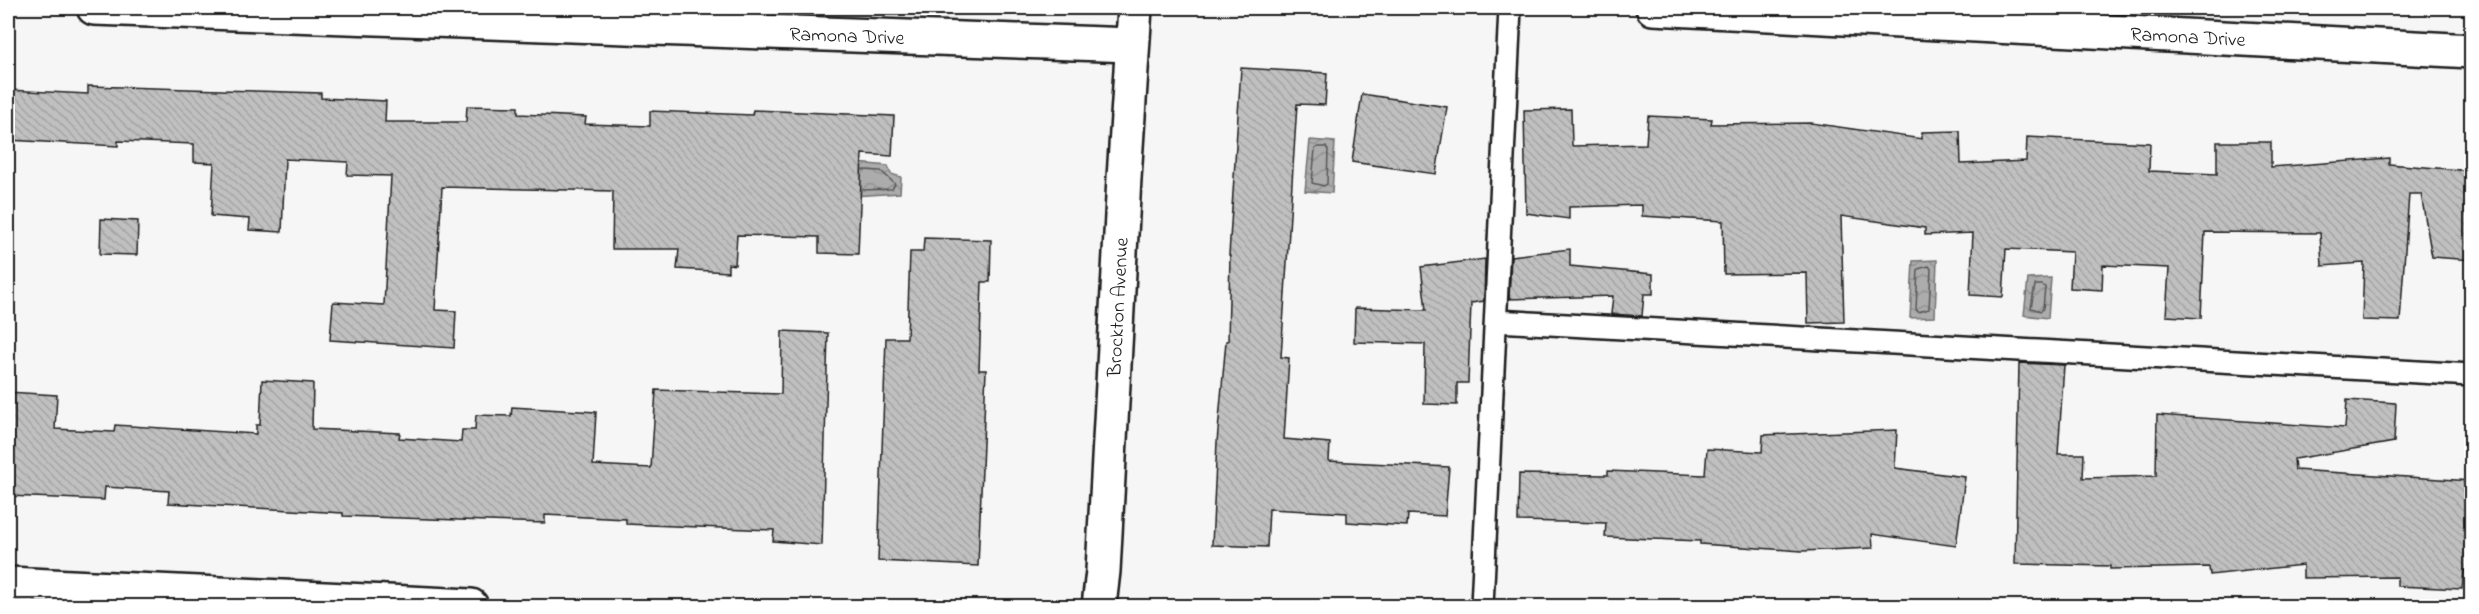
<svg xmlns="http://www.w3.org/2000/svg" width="2479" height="614" font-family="'Indie Flower',sans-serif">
	<defs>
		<pattern id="water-waves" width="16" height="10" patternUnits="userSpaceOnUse" patternTransform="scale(1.5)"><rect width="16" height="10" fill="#acacac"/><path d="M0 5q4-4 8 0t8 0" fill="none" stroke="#939393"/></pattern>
		<pattern id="building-back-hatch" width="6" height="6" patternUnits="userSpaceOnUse" patternTransform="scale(1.5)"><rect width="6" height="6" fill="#c0c0c0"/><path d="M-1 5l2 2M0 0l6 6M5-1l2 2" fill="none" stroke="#a4a4a4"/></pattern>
	</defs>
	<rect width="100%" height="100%" fill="#f6f6f6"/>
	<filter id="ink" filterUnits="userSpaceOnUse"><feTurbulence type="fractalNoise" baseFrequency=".0167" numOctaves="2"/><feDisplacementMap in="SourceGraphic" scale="12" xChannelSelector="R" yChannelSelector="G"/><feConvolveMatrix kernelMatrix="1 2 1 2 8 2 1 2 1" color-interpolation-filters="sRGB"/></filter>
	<g filter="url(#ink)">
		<path fill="url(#water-waves)" stroke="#727272" stroke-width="1.5" d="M 1310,140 L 1335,142 L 1332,193 L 1305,191 Z
			M 858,163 L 888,166 L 891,174 L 901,177 L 900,193 L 854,196 Z
			M 1937,260 L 1935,317 L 1910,318 L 1913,261 Z
			M 2051,278 L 2048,318 L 2024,315 L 2028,279 Z"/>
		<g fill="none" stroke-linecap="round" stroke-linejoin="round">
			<path stroke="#565656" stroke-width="1.5" d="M 1318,147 L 1326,147 L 1328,150 L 1327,184 L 1324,186 L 1312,183 L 1315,149 Z
				M 862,190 L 892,189 L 895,184 L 881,171 L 863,170
				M 1929,266 L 1931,269 L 1929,309 L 1918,312 L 1916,309 L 1918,269 Z
				M 2035,285 L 2042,285 L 2045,287 L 2043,308 L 2041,311 L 2031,308 Z"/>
		</g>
		<path fill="url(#building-back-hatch)" stroke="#1c1c1c" stroke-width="1.5" d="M 1241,68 L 1327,73 L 1325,105 L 1297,104 L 1281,357 L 1289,358 L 1284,439 L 1330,443 L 1329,461 L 1449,467 L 1445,516 L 1408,514 L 1407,526 L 1347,522 L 1347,513 L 1269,509 L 1267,547 L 1212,545 L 1217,442 L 1226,341 L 1228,341 L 1230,256 L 1229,255 Z
			M 88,86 L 321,93 L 321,98 L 386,101 L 385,122 L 466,122 L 467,106 L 518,107 L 518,114 L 586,117 L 585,124 L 650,126 L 650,111 L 752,115 L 753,110 L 894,116 L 892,156 L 862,154 L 858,254 L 819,253 L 819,237 L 737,235 L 735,265 L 728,264 L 728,272 L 677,269 L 679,249 L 612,249 L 613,191 L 442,187 L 435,310 L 456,311 L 454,348 L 330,340 L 333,302 L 384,305 L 391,176 L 347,175 L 348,162 L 285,159 L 282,232 L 249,230 L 250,219 L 211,216 L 214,163 L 194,162 L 194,144 L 118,141 L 118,146 L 8,140 L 8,90 L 88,94 Z
			M 1362,94 L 1447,107 L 1436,174 L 1352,162 Z
			M 1571,109 L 1572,146 L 1646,144 L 1648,116 L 1712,119 L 1711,124 L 1811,123 L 1922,139 L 1922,132 L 1960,131 L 1961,164 L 2026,161 L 2027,137 L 2150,143 L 2149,171 L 2217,174 L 2217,142 L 2271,142 L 2271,167 L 2389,158 L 2389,164 L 2472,171 L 2472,260 L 2432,257 L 2421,194 L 2409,194 L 2400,321 L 2362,320 L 2364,263 L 2322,266 L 2320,233 L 2205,232 L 2201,318 L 2166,316 L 2169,268 L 2103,265 L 2102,290 L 2070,288 L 2072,252 L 2006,249 L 2003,297 L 1970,295 L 1973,233 L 1925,235 L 1925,228 L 1841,216 L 1844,322 L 1808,323 L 1807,273 L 1724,274 L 1723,221 L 1642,216 L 1642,205 L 1569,207 L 1569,219 L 1526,213 L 1524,110 Z
			M 101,219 L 138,221 L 137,255 L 100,254 Z
			M 924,238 L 991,240 L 990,282 L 982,282 L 979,370 L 986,370 L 978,566 L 878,561 L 886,338 L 907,338 L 910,252 L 923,252 Z
			M 1570,249 L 1570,266 L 1653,274 L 1653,294 L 1644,294 L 1642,316 L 1611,314 L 1613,296 L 1509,299 L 1511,256 Z
			M 1485,259 L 1484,301 L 1471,303 L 1468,383 L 1457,383 L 1457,405 L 1424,404 L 1425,344 L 1354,342 L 1355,308 L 1426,310 L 1421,267 Z
			M 782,331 L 828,333 L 822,545 L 773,541 L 774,530 L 626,524 L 626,519 L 545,515 L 545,523 L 343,516 L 343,513 L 168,503 L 169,491 L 105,487 L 104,500 L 8,496 L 8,392 L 57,395 L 55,429 L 114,432 L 115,425 L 256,434 L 256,425 L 260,425 L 262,380 L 313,383 L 312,429 L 400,433 L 399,438 L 461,442 L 462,430 L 475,430 L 476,415 L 511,416 L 512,407 L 596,412 L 593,465 L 651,468 L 656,390 L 781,394 Z
			M 2019,363 L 2064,365 L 2058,454 L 2084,454 L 2083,478 L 2156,476 L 2157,415 L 2345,428 L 2347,400 L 2396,403 L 2394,442 L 2294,459 L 2295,470 L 2472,481 L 2472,571 L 2464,571 L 2462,589 L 2397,586 L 2397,577 L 2303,578 L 2303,565 L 2210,575 L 2209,567 L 2110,569 L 2110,566 L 2015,564 Z
			M 1897,430 L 1895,468 L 1965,477 L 1956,546 L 1872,534 L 1873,548 L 1802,551 L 1700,544 L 1700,541 L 1605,537 L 1606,523 L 1518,521 L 1519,474 L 1608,475 L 1608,471 L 1705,475 L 1707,449 L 1762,452 L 1763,435 Z"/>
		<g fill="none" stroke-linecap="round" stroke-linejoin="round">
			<g stroke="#1c1c1c" stroke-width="26">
				<path id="lane" d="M 1496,321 L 2472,375
					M 1482,606 L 1510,8"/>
			</g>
			<g stroke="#1c1c1c" stroke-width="38">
				<path id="street" d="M 94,8 L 1132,45
					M 8,584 L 471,606"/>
			</g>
			<g stroke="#1c1c1c" stroke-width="38">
				<path id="secondary" d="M 1653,8 L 2472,51
					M 1099,606 L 1103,571 L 1124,178 L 1135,8"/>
			</g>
			<use href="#lane" stroke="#fff" stroke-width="21"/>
			<use href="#street" stroke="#fff" stroke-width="33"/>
			<use href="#secondary" stroke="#fff" stroke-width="33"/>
		</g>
	</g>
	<g text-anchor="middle" stroke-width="4.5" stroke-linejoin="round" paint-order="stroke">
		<g font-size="20" fill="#1c1c1c" stroke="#fff">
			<text transform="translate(847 35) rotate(2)" y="7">Ramona Drive</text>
			<text transform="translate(2188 36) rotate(3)" y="7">Ramona Drive</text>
			<text transform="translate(1117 307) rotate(-87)" y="7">Brockton Avenue</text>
		</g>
	</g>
	<rect width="2479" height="614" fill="none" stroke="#fff" stroke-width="30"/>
	<rect x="15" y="15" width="2449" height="584" fill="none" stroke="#1c1c1c" stroke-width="2" filter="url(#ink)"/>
</svg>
